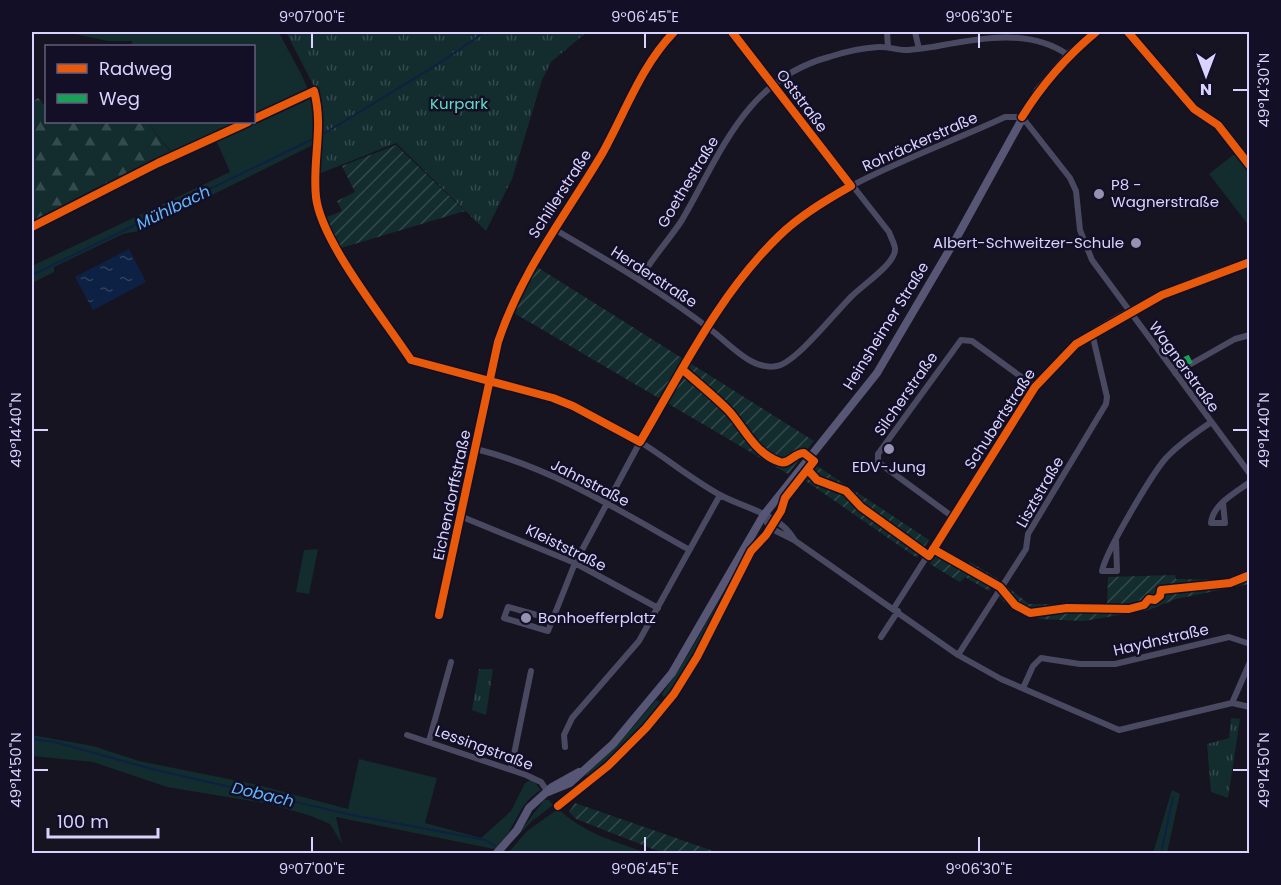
<svg xmlns="http://www.w3.org/2000/svg" width="1281" height="885" font-family="Poppins,sans-serif">
	<defs>
		<pattern id="forest-firs" width="22" height="20" patternUnits="userSpaceOnUse" patternTransform="scale(1.5)"><rect width="22" height="20" fill="#132c2d"/><path d="M5 1l3.5 6h-7zM16 11l3.5 6h-7z" fill="#354a4c"/></pattern>
		<pattern id="park-tufts" width="24" height="20" patternUnits="userSpaceOnUse" patternTransform="scale(1.5)"><rect width="24" height="20" fill="#132c2d"/><path d="M3 7l-1-3M5 7V3M7 7l1-3M15 17l-1-3M17 17v-4M19 17l1-3" fill="none" stroke="#354a4c"/></pattern>
		<pattern id="garden-furrows" width="10" height="10" patternUnits="userSpaceOnUse" patternTransform="scale(1.5)"><rect width="10" height="10" fill="#132c2d"/><path d="M-1 1l2-2M0 10L10 0M9 11l2-2" fill="none" stroke="#354a4c"/></pattern>
		<pattern id="water-ripples" width="26" height="14" patternUnits="userSpaceOnUse" patternTransform="scale(1.5)"><rect width="26" height="14" fill="#0d2144"/><path d="M2 4q2-2 4 0t4 0M15 11q2-2 4 0t4 0" fill="none" stroke="#304060"/></pattern>
	</defs>
	<rect width="100%" height="100%" fill="#161421"/>
	<path fill="#132c2d" d="M 65,32 L 279,32 C 299,74 319,93 315,144 L 139,231 L 123,234 L 54,267 L 54,272 L 32,283 L 32,266 L 230,172 L 216,140 L 32,232 L 32,221 L 171,152 L 147,122 L 254,122 L 254,46 L 132,46 L 132,41 L 108,41 Z
		M 1237,152 L 1249,169 L 1249,226 L 1209,174 Z
		M 763,532 L 741,564 L 697,654 L 669,698 L 664,698 L 662,694 L 688,655 L 757,535 Z
		M 318,549 L 309,594 L 296,592 L 304,550 Z
		M 656,700 L 663,703 L 642,728 L 593,775 L 586,776 L 586,771 L 634,726 Z
		M 32,735 L 93,746 L 139,761 L 258,785 L 348,809 L 359,759 L 437,778 L 425,823 L 481,838 L 511,811 L 525,783 L 532,779 L 541,790 C 516,804 516,832 494,849 L 336,817 L 342,844 L 330,824 L 311,816 L 270,804 L 167,787 L 93,762 L 32,756 Z
		M 1172,790 L 1180,794 L 1167,853 L 1153,853 Z
		M 544,800 L 549,800 L 553,805 L 531,822 L 512,842 Z
		M 558,809 C 584,833 615,842 648,853 L 508,853 L 527,831 Z"/>
	<path fill="url(#forest-firs)" d="M 38,98 L 46,107 L 46,122 L 147,122 L 171,153 L 32,221 L 32,101 Z"/>
	<path fill="url(#park-tufts)" d="M 286,32 L 587,32 L 551,62 L 542,80 L 512,179 L 486,231 L 396,143 L 316,175 L 322,127 L 318,94 Z
		M 479,669 L 493,669 L 486,715 L 472,710 Z
		M 1231,718 L 1240,719 L 1228,798 L 1211,792 L 1207,744 L 1229,738 Z"/>
	<path fill="url(#garden-furrows)" d="M 396,145 L 465,211 L 341,248 L 327,231 L 324,218 L 342,211 L 337,201 L 355,192 L 342,166 Z
		M 537,267 L 814,441 L 788,474 L 514,313 Z
		M 814,464 L 929,540 L 917,558 L 803,479 Z
		M 939,548 L 966,565 L 970,562 L 998,579 L 989,591 L 965,577 L 960,582 L 930,564 Z
		M 1249,572 L 1249,584 L 1176,599 L 1149,610 L 1084,621 L 1040,619 L 1015,611 L 999,597 L 1005,585 L 1029,604 L 1107,605 L 1108,577 L 1175,575 L 1176,579 L 1233,580 Z
		M 575,803 L 719,853 L 663,853 L 576,819 L 569,812 Z"/>
	<path fill="url(#water-ripples)" d="M 129,249 L 146,282 L 93,310 L 75,277 Z"/>
	<g fill="none" stroke-linecap="round" stroke-linejoin="round">
		<path stroke="#0d2144" stroke-width="2" d="M 325,133 L 438,64 L 485,32
			M 32,275 L 315,138
			M 32,739 L 55,742 L 152,769 L 352,815 L 485,840 L 495,846
			M 1161,854 L 1173,797"/>
		<path stroke="#4a4962" stroke-width="6" d="M 887,32 L 888,47
			M 915,32 L 919,49
			M 554,229 C 609,261 664,293 715,333 C 732,347 754,371 777,366 C 797,362 836,311 853,295 C 863,285 896,263 895,249 C 895,244 891,238 889,232 L 732,32
			M 640,279 C 652,258 669,240 682,220 C 721,153 746,79 829,57 C 844,52 862,48 878,47 C 887,46 896,50 905,50 C 914,50 923,48 932,47 C 976,39 1028,27 1068,55
			M 708,327 C 729,294 751,261 780,234 C 844,178 930,152 1005,117 L 1022,117 L 1070,178 L 1076,191 L 1080,230 L 1092,260 L 1250,474
			M 1175,373 L 1235,339 L 1250,335
			M 491,381 C 545,394 594,414 642,443 C 669,460 694,481 722,496 C 747,509 779,514 794,539
			M 476,449 C 552,468 620,511 688,549
			M 1223,503 L 1225,523 L 1211,523 C 1213,504 1235,493 1250,482
			M 460,516 L 575,563 L 658,608
			M 763,516 L 770,528 L 794,540 L 958,655 L 1001,679 L 1119,730 L 1232,703 L 1250,707
			M 953,517 L 878,462 L 878,454 L 961,340 L 972,341 L 1035,387
			M 1116,540 L 1117,571 L 1102,571 C 1106,551 1152,474 1166,458 C 1179,444 1194,434 1210,423
			M 894,608 L 1035,387 C 1048,371 1061,355 1077,343 C 1119,312 1199,274 1250,262
			M 439,615 L 498,342 C 522,270 564,218 602,154 C 625,113 641,66 674,32
			M 551,619 L 508,607 L 504,618 L 548,631 L 575,563 L 640,442
			M 881,637 L 898,611
			M 958,655 L 1026,549 L 1028,534 L 1106,404 L 1107,397 L 1092,333
			M 1023,688 L 1033,666 L 1041,658 L 1080,664 L 1115,664 L 1229,637 L 1250,644
			M 1232,703 L 1250,662
			M 407,735 L 526,775 L 541,782 L 548,792
			M 429,741 L 451,662
			M 565,747 L 564,735 L 572,718 L 639,641 L 720,495
			M 511,769 L 531,671"/>
		<path stroke="#575674" stroke-width="8" d="M 548,792 L 570,783 L 613,744 L 672,673 L 763,516 L 877,373 L 957,237 L 1038,90 L 1068,55 L 1096,32
			M 496,854 L 517,830 L 529,808 L 552,787 L 579,772"/>
		<path stroke="#1a9f57" stroke-width="6" stroke-dasharray="12 6" stroke-linecap="butt" d="M 1186,356 L 1190,364"/>
		<g stroke="#130f26" stroke-width="11">
			<path id="cycleway" d="M 1128,32 L 1194,109 L 1218,125 L 1250,166
				M 1022,117 C 1043,83 1066,57 1096,32
				M 254,119 L 314,91 C 324,127 312,161 316,197 C 321,242 385,320 411,360 L 553,398 L 573,406 L 640,442 C 682,371 719,294 779,236 C 799,216 826,200 851,186 L 732,32
				M 32,227 L 158,163 L 248,122
				M 808,470 L 817,480 L 846,491 L 861,507 L 929,556 L 1035,387 L 1076,344 L 1162,295 L 1250,262
				M 933,549 L 1000,587 L 1015,605 L 1030,613 L 1067,608 L 1129,609 L 1144,605 L 1149,599 L 1155,600 L 1160,596 L 1161,590 L 1230,583 L 1250,575
				M 439,615 L 498,342 C 522,270 564,218 602,154 C 625,113 641,66 674,32
				M 558,806 L 608,766 L 646,728 L 674,694 L 697,657 L 751,551 L 766,535 L 781,511 L 785,498 L 814,461 L 804,453 C 794,453 789,465 780,462 C 755,454 744,427 728,410 C 714,396 698,383 683,370"/>
		</g>
		<use href="#cycleway" stroke="#e8590c" stroke-width="8"/>
	</g>
	<path fill="none" stroke="#d9d4ff" stroke-width="2" d="M 312,33 L 312,48M 645,33 L 645,48M 979,33 L 979,48M 1233,90 L 1248,90M 33,430 L 48,430M 1233,430 L 1248,430M 33,770 L 48,770M 1233,770 L 1248,770M 312,837 L 312,852M 645,837 L 645,852M 979,837 L 979,852"/>
	<g fill="#9591b1" stroke="#130f26" stroke-width="2">
		<circle cx="1099" cy="194" r="6"/>
		<circle cx="1136" cy="243" r="6"/>
		<circle cx="889" cy="449" r="6"/>
		<circle cx="526" cy="618" r="6"/>
	</g>
	<g text-anchor="middle" stroke-width="5" stroke-linejoin="round" paint-order="stroke">
		<g font-size="15" fill="#d9d4ff" stroke="#130f26">
			<text transform="translate(802 101) rotate(53)" y="5">Oststraße</text>
			<text transform="translate(920 142) rotate(-24)" y="5">Rohräckerstraße</text>
			<text transform="translate(688 182) rotate(-59)" y="5">Goethestraße</text>
			<text transform="translate(560 194) rotate(-57)" y="5">Schillerstraße</text>
			<text transform="translate(654 277) rotate(33)" y="5">Herderstraße</text>
			<text transform="translate(886 326) rotate(-58)" y="5">Heinsheimer Straße</text>
			<text transform="translate(1184 367) rotate(54)" y="5">Wagnerstraße</text>
			<text transform="translate(906 394) rotate(-55)" y="5">Silcherstraße</text>
			<text transform="translate(1000 419) rotate(-57)" y="5">Schubertstraße</text>
			<text transform="translate(590 483) rotate(27)" y="5">Jahnstraße</text>
			<text transform="translate(1040 492) rotate(-60)" y="5">Lisztstraße</text>
			<text transform="translate(452 495) rotate(-78)" y="5">Eichendorffstraße</text>
			<text transform="translate(566 548) rotate(26)" y="5">Kleiststraße</text>
			<text transform="translate(1161 640) rotate(-13)" y="5">Haydnstraße</text>
			<text transform="translate(484 748) rotate(20)" y="5">Lessingstraße</text>
		</g>
		<g font-size="15" fill="#5fe0c0" stroke="#130f26">
			<text x="459" y="109">Kurpark</text>
		</g>
		<g font-size="15" fill="#d9d4ff" stroke="#130f26" text-anchor="start">
			<text x="1111" y="190">P8 -<tspan x="1111" dy="17">Wagnerstraße</tspan></text>
			<text x="1124" y="248" text-anchor="end">Albert-Schweitzer-Schule</text>
			<text x="889" y="472" text-anchor="middle">EDV-Jung</text>
			<text x="538" y="623">Bonhoefferplatz</text>
		</g>
		<g font-size="16" font-style="italic" fill="#62b6ff" stroke="#130f26">
			<text transform="translate(173 207) rotate(-26)" y="6">Mühlbach</text>
			<text transform="translate(263 794) rotate(13)" y="6">Dobach</text>
		</g>
	</g>
	<rect width="1281" height="885" fill="none" stroke="#130f26" stroke-width="66"/>
	<rect x="45" y="45" width="210" height="78" fill="#130f26" stroke="#625e7d" stroke-width="1.5"/>
	<rect x="57" y="64" width="30" height="9" fill="#e8590c" stroke="#625e7d" stroke-width="1.5"/>
	<text x="99" y="75" font-size="18" fill="#d9d4ff">Radweg</text>
	<rect x="57" y="94" width="30" height="9" fill="#1a9f57" stroke="#625e7d" stroke-width="1.5"/>
	<text x="99" y="105" font-size="18" fill="#d9d4ff">Weg</text>
	<g transform="translate(1206 75) rotate(180)" stroke="#130f26" stroke-width="4.5" paint-order="stroke">
	<path d="M0-4.5L10 22L0 15L-10 22Z" fill="#d9d4ff"/>
	<text y="-9" font-size="16" font-weight="bold" text-anchor="middle" fill="#d9d4ff">N</text>
	</g>
	<path d="M48 828v9h110v-9" fill="none" stroke="#d9d4ff" stroke-width="3"/>
	<text x="57" y="828" font-size="18" fill="#d9d4ff" stroke="#130f26" stroke-width="4.5" paint-order="stroke">100 m</text>
	<rect x="33" y="33" width="1215" height="819" fill="none" stroke="#d9d4ff" stroke-width="2"/>
	<g font-size="15" text-anchor="middle" fill="#d9d4ff">
		<text x="312" y="22">9°07'00"E</text>
		<text x="645" y="22">9°06'45"E</text>
		<text x="979" y="22">9°06'30"E</text>
		<text transform="translate(1264 90) rotate(-90)" y="5">49°14'30"N</text>
		<text transform="translate(1264 430) rotate(-90)" y="5">49°14'40"N</text>
		<text transform="translate(16 430) rotate(-90)" y="5">49°14'40"N</text>
		<text transform="translate(1264 770) rotate(-90)" y="5">49°14'50"N</text>
		<text transform="translate(16 770) rotate(-90)" y="5">49°14'50"N</text>
		<text x="312" y="874">9°07'00"E</text>
		<text x="645" y="874">9°06'45"E</text>
		<text x="979" y="874">9°06'30"E</text>
	</g>
</svg>
